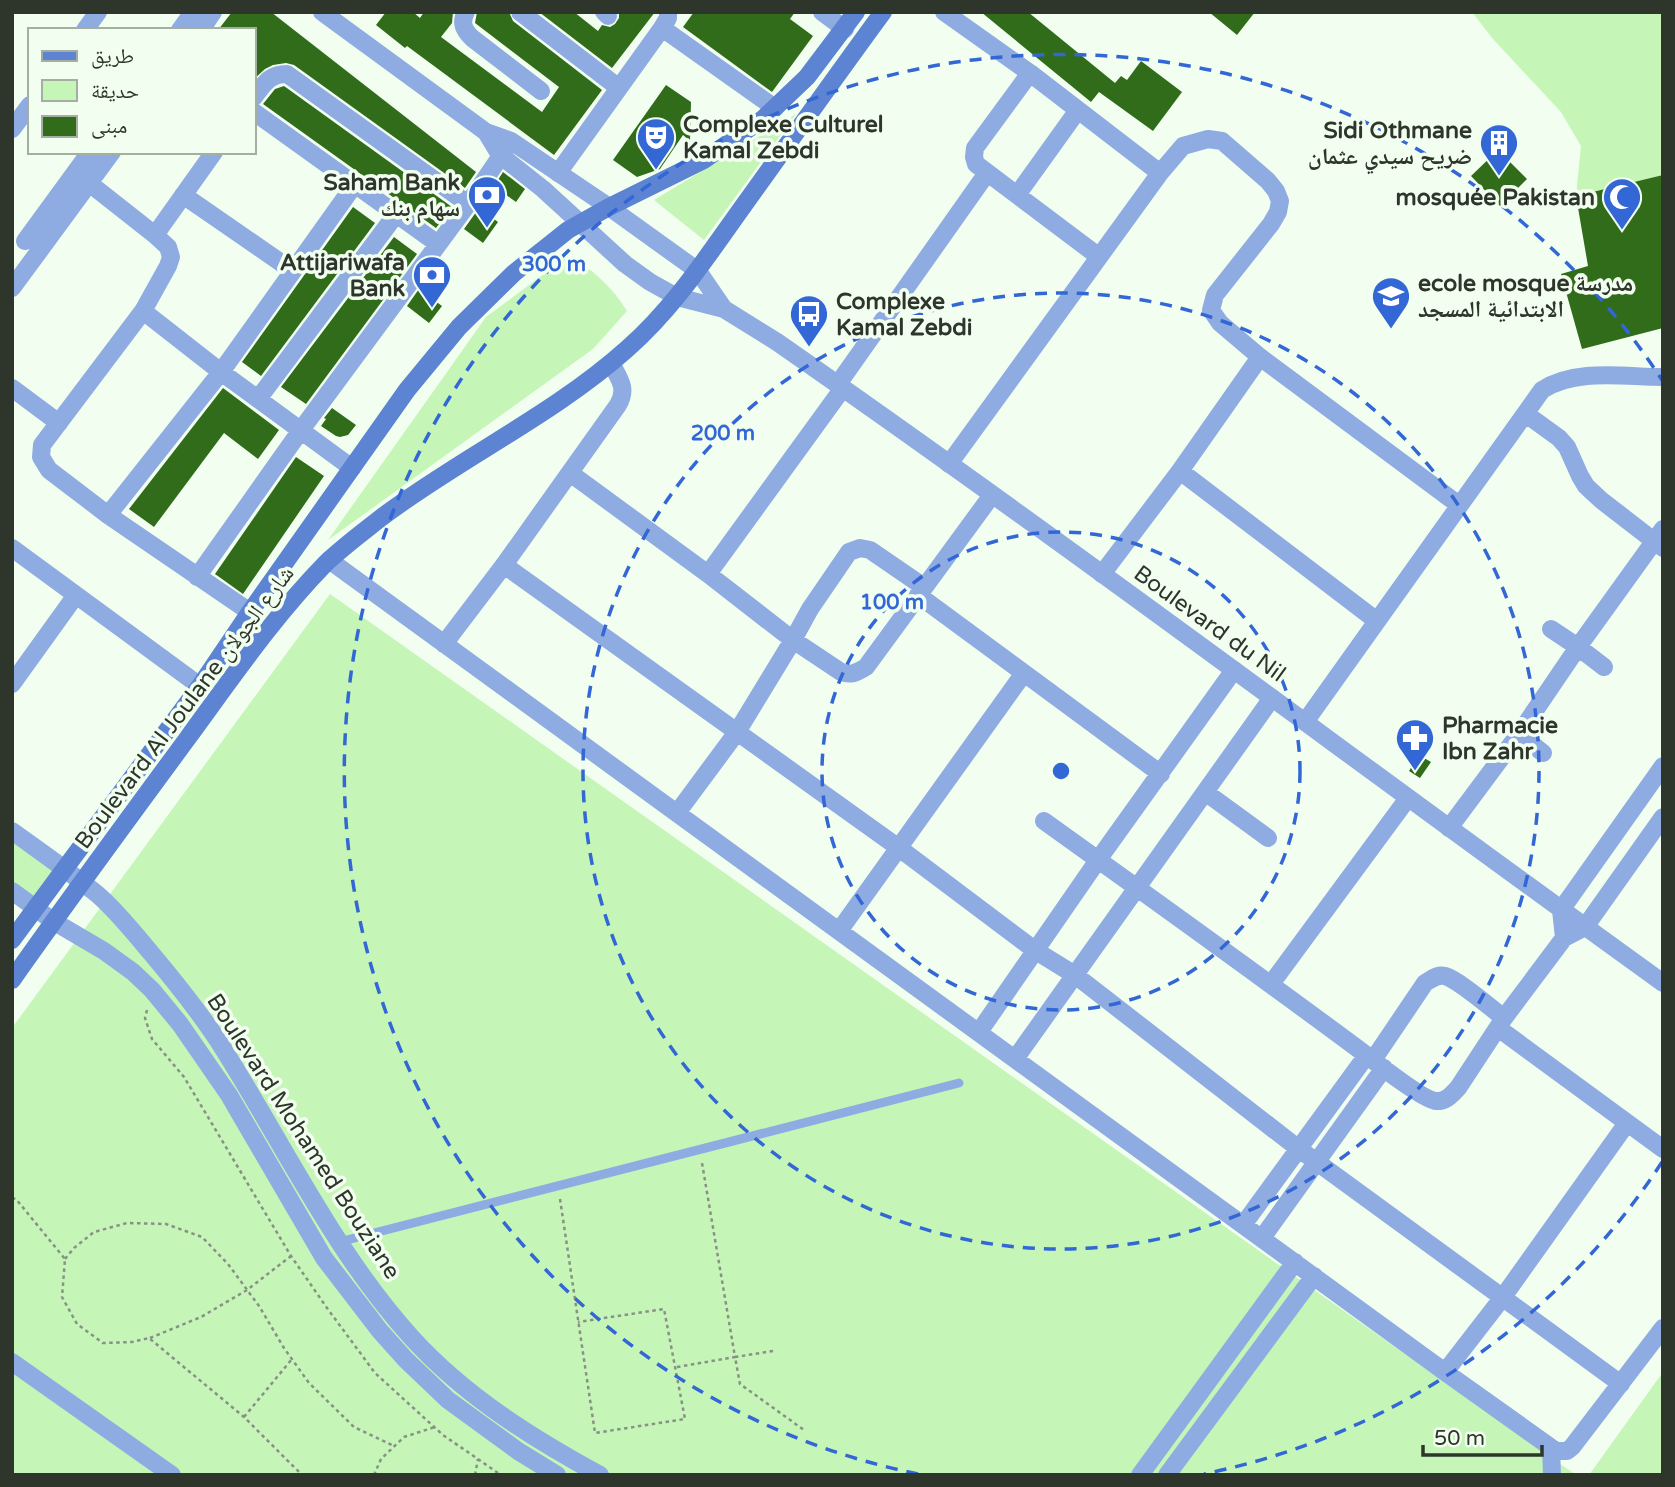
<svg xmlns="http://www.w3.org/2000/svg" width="1675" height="1487" font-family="'Varela Round','Noto Naskh Arabic',sans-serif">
	<rect width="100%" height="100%" fill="#f2feef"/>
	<path fill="#c5f5b7" d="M 1472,12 L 1663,12 L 1663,175 L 1576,196 L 1581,146 L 1561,112 L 1493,39 Z
		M 796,114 L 704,240 L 654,200 Z
		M 568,256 C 593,269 612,287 627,311 L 593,349 L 328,540 L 486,317 Z
		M 330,594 L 1576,1475 L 12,1475 L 12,1028 Z
		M 12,831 L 65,870 L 37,909 L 12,891 Z
		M 1663,1372 L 1663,1475 L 1589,1475 Z"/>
	<path fill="#316c1b" d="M 232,12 L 271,12 L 476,172 L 465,188 L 294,65 L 286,63 L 273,65 L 265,69 L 254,79 L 254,30 L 218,30 Z
		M 386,12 L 413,12 L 420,18 L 424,12 L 453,12 L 452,23 L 441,37 L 542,112 L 559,87 L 475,23 L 477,12 L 509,12 L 513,21 L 602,90 L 554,155 L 407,46 L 405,48 L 376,25 Z
		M 539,12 L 574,12 L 598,31 L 602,25 L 610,27 L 615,24 L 619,18 L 619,12 L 655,12 L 612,68 Z
		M 694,12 L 795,12 L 790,19 L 813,36 L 772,92 L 683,27 Z
		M 981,12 L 1028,12 L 1115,83 L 1121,76 L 1127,80 L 1141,61 L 1182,92 L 1153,131 L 1099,92 L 1091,102 Z
		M 1209,12 L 1255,12 L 1237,35 Z
		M 666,85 L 691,102 L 690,141 L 683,135 L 660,169 L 637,177 L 613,160 Z
		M 284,86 L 452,207 L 436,228 L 263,104 L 275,89 Z
		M 1498,150 L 1527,179 L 1500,206 L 1471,176 Z
		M 503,172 L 525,189 L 516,202 L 494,186 Z
		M 1663,175 L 1663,328 L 1582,349 L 1561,274 L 1588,266 L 1576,196 Z
		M 353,207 L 375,223 L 261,376 L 242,362 Z
		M 479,208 L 498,222 L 483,243 L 464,229 Z
		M 394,237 L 417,254 L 306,404 L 281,387 Z
		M 419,289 L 442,306 L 429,323 L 407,306 Z
		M 223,388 L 279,430 L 258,459 L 224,433 L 154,527 L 129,509 Z
		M 332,408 L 356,425 L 348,435 L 340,437 L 336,436 L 321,426 L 326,419 L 324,418 Z
		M 296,457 L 324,476 L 243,594 L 215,574 Z
		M 1419,755 L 1431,762 L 1420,778 L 1409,771 Z"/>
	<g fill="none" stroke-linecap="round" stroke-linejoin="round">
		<path stroke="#889185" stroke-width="2.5" stroke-dasharray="3.5 3.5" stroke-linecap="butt" d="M 147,1010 L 145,1018 L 152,1039 L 184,1077 L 291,1256 L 327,1308 L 375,1373 L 443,1435 L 501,1475
			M 12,1198 L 16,1199 L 65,1259 L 62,1297 L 77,1324 L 103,1343 L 132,1342 L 149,1338 L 244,1417 L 302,1475
			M 560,1199 L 595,1433 L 685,1419 L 664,1309 L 578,1322
			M 65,1259 L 74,1248 L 94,1232 L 127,1223 L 166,1224 L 202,1237 L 228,1264 L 259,1306 L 284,1348 L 309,1383 L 354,1427 L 394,1446
			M 150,1338 L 201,1317 L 247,1290 L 291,1256
			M 773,1351 L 735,1357 L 740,1384 L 804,1430
			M 677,1367 L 735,1357 L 702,1163
			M 244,1417 L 292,1359
			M 374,1475 L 381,1459 L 404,1437 L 435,1427
			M 475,1475 L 478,1459"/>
		<path stroke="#8face2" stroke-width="9" d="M 339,1242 L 959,1083"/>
		<path stroke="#8face2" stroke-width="18" d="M 466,12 C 460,23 464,30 472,38 L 541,91
			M 520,12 L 619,88
			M 604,12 L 608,16
			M 822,12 L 845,29
			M 944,12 L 1030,73 L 1160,173
			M 662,28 L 775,108
			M 85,30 L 98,12
			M 180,30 L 193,12
			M 201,30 L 213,12
			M 1030,73 L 975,148 L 974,157 L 976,164 L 1098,256
			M 254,97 C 264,84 269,74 287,74 L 468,204
			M 254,112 L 438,244
			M 12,129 L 30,105
			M 558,173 L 662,28 L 668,18 L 668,12
			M 89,183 L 155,235 L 168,247 L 171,257 L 168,266 L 143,311 L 42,445 L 41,457 L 49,470 L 108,515 L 250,612
			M 183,195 L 293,271
			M 1017,195 L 1078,110
			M 155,235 L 214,152
			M 25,241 L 90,152
			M 12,288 L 112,152
			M 143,311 L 221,372 L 352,468
			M 838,384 L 987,173
			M 12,388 L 59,423
			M 258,399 L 397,213
			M 1526,414 L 1559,438 L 1567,447 L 1580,476 L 1586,486 L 1601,500 L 1663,548
			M 949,464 L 1160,173 L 1183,146 L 1208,139 L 1222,141 L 1268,181 L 1276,191 L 1280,201 L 1278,212 L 1271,224 L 1215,295 L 1211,310 L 1220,323 L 1260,357 L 1459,505
			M 1180,471 L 1377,621
			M 570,473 L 708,574 L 793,640 L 841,672 C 852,676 857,672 866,667 L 992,495
			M 108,515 L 221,372 L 355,184
			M 12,548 L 200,686
			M 329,560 L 1445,1372 L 1556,1451 L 1567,1451 L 1572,1447 L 1663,1328
			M 504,565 L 899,848 L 1036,951 L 1075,975 L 1299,1149 L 1621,1384
			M 708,574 L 843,388
			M 1102,574 L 1180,471 L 1260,357
			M 197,577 L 301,430 L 468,204 L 509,144
			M 918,595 L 1161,774
			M 1551,629 L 1578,647 L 1604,667
			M 444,644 L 504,565 L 618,405 C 628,388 619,379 611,363
			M 12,684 L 76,595
			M 1305,722 L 1542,390 C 1576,368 1624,377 1663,377
			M 1519,734 L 1543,753
			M 1205,792 L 1268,838
			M 677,813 L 737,732 L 793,640 L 810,609 L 849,552 L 860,548 L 870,550 L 924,587
			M 1044,821 C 1150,897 1256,973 1361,1051 C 1374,1061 1423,1100 1436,1101 C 1446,1102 1452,1094 1458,1088 L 1504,1018 L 1564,938 L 1585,927 L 1663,817
			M 1449,828 L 1519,734 L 1578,647 L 1663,529
			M 839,931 L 1024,673
			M 1564,938 L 1561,910 L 1663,766
			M 1271,984 L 1408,798
			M 1498,1028 L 1663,1149
			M 979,1032 L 1098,860 L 1234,670
			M 1015,1059 L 1272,698
			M 1373,1060 L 1425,983 C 1432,979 1437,974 1445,976 C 1459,980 1492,1009 1504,1018
			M 1243,1225 L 1367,1055
			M 1262,1238 L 1384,1068
			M 12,1362 L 172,1475
			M 1445,1372 L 1503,1297 L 1627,1123
			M 1551,1448 L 1552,1475
			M 1140,1475 L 1295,1262
			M 1167,1475 L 1314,1276"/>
		<path stroke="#8face2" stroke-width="18" d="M 322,12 L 486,132 L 511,141 L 609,207 L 698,271 L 724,309
			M 486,132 L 500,155 L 543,189 L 625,264 L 650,282 L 677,297 L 724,309 L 777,342 C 1076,550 1367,770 1663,983
			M 12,831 C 41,852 70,872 97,894 C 117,911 134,933 151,953 C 177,984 203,1016 224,1050 C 285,1147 335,1253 412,1338 C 465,1396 532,1438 600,1475
			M 12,891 L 53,921 L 104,951 L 133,972 L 152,990 L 180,1024 L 229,1095 L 324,1258 L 380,1331 L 406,1360 L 448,1400 L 518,1451 L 557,1475"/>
		<path stroke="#5c84d3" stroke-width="18" d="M 12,940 L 200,686 L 250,612 L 407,390 L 459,327 L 514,273 L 568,230 L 609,207 L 704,160 L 764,118 L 807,77 L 856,12
			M 12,980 C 69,899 128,819 187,739 C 231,679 274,616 326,563 C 344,546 363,532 382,517 C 462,457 553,415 627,349 C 674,308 708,255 744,205 C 790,141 836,76 883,12"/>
	</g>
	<g fill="none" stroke="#3267d5" stroke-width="3.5" stroke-dasharray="12 9">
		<circle cx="1061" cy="771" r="239"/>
		<circle cx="1061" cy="771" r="478"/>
		<path d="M1662 1162A717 717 0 0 1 1204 1474M918 1474A717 717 0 1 1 1662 380"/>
	</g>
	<defs>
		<g id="theatre-pin" transform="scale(2.0125)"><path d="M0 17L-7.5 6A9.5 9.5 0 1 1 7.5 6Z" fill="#3267d5" stroke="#f2feef"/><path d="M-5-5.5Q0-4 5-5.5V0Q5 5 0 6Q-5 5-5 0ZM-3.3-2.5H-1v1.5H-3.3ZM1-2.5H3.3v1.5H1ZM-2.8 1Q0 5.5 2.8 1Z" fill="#fff"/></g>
		<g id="building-pin" transform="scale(2.0125)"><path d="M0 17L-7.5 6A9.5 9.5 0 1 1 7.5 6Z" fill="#3267d5" stroke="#f2feef"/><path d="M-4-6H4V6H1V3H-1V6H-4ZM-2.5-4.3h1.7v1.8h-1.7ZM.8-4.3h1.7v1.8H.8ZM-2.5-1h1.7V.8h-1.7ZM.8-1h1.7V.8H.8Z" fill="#fff"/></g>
		<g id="bank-pin" transform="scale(2.0125)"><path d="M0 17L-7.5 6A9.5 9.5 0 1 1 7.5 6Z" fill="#3267d5" stroke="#f2feef"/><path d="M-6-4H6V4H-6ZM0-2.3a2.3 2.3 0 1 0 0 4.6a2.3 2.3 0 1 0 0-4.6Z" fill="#fff"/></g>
		<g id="mosque-pin" transform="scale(2.0125)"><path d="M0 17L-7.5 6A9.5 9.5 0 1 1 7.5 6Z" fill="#3267d5" stroke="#f2feef"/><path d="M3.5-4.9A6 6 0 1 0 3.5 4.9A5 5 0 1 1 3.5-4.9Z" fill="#fff"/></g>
		<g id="school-pin" transform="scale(2.0125)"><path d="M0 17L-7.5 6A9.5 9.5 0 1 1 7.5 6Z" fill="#3267d5" stroke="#f2feef"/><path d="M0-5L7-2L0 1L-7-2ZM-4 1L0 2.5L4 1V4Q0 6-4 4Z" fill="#fff"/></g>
		<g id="bus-pin" transform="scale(2.0125)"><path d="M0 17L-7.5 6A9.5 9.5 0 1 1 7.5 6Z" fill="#3267d5" stroke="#f2feef"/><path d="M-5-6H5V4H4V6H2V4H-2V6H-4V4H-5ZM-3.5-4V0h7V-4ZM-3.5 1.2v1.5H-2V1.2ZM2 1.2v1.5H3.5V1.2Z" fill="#fff"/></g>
		<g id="pharmacy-pin" transform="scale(2.0125)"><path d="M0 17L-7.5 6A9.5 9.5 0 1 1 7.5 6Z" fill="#3267d5" stroke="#f2feef"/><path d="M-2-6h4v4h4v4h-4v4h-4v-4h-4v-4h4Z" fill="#fff"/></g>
	</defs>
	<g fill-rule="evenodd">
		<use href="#theatre-pin" x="656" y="137"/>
		<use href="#building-pin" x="1499" y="143"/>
		<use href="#bank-pin" x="487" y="195"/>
		<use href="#mosque-pin" x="1622" y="197"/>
		<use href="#bank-pin" x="432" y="275"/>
		<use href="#school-pin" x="1391" y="296"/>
		<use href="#bus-pin" x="809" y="314"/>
		<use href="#pharmacy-pin" x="1415" y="738"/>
	</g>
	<g text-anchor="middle" stroke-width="7" stroke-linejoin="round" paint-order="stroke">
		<g font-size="23" font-weight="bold" fill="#2e362c" stroke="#f2feef" text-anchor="start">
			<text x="683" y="132">Complexe Culturel<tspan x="683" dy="26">Kamal Zebdi</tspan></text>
			<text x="1472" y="138" text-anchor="end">Sidi Othmane<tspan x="1472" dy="26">ضريح سيدي عثمان</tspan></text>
			<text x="460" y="190" text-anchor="end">Saham Bank<tspan x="460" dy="26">سهام بنك</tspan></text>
			<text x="1595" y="205" text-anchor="end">mosquée Pakistan</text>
			<text x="405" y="270" text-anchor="end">Attijariwafa<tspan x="405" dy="26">Bank</tspan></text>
			<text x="1418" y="291">ecole mosque مدرسة<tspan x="1418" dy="26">الابتدائية المسجد</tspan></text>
			<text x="836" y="309">Complexe<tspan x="836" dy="26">Kamal Zebdi</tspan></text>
			<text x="1442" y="733">Pharmacie<tspan x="1442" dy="26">Ibn Zahr</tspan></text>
		</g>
		<g font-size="23" fill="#2e362c" stroke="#f2feef">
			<text transform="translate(1210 623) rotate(36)" y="8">Boulevard du Nil</text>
			<text transform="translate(184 707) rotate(-53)" y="8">Boulevard Al Joulane شارع الجولان</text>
			<text transform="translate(304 1136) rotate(57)" y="8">Boulevard Mohamed Bouziane</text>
		</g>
	</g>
	<circle cx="1061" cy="771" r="10" fill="#3267d5" stroke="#f2feef" stroke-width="3.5"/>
	<g font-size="21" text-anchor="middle" font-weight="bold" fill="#3267d5" stroke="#f2feef" stroke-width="7" stroke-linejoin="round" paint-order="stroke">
		<text x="554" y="271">300 m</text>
		<text x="723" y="440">200 m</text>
		<text x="892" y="609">100 m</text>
	</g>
	<rect width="1675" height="1487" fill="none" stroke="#2e362c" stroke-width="28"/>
	<rect x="28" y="28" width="228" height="126" fill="#f2feef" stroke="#a4aea1" stroke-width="2"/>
	<rect x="42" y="51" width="35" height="10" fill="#5c84d3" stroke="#a4aea1" stroke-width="2"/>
	<text x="91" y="63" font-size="21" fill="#2e362c">طريق</text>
	<rect x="42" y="80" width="35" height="21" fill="#c5f5b7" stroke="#a4aea1" stroke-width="2"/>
	<text x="91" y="98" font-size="21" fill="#2e362c">حديقة</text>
	<rect x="42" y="116" width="35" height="21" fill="#316c1b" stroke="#a4aea1" stroke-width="2"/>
	<text x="91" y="133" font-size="21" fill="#2e362c">مبنى</text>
	<path d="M1423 1445v10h119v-10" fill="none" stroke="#2e362c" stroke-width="3.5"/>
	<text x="1434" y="1445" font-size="21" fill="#2e362c" stroke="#f2feef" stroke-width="5" paint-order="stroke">50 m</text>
</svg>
